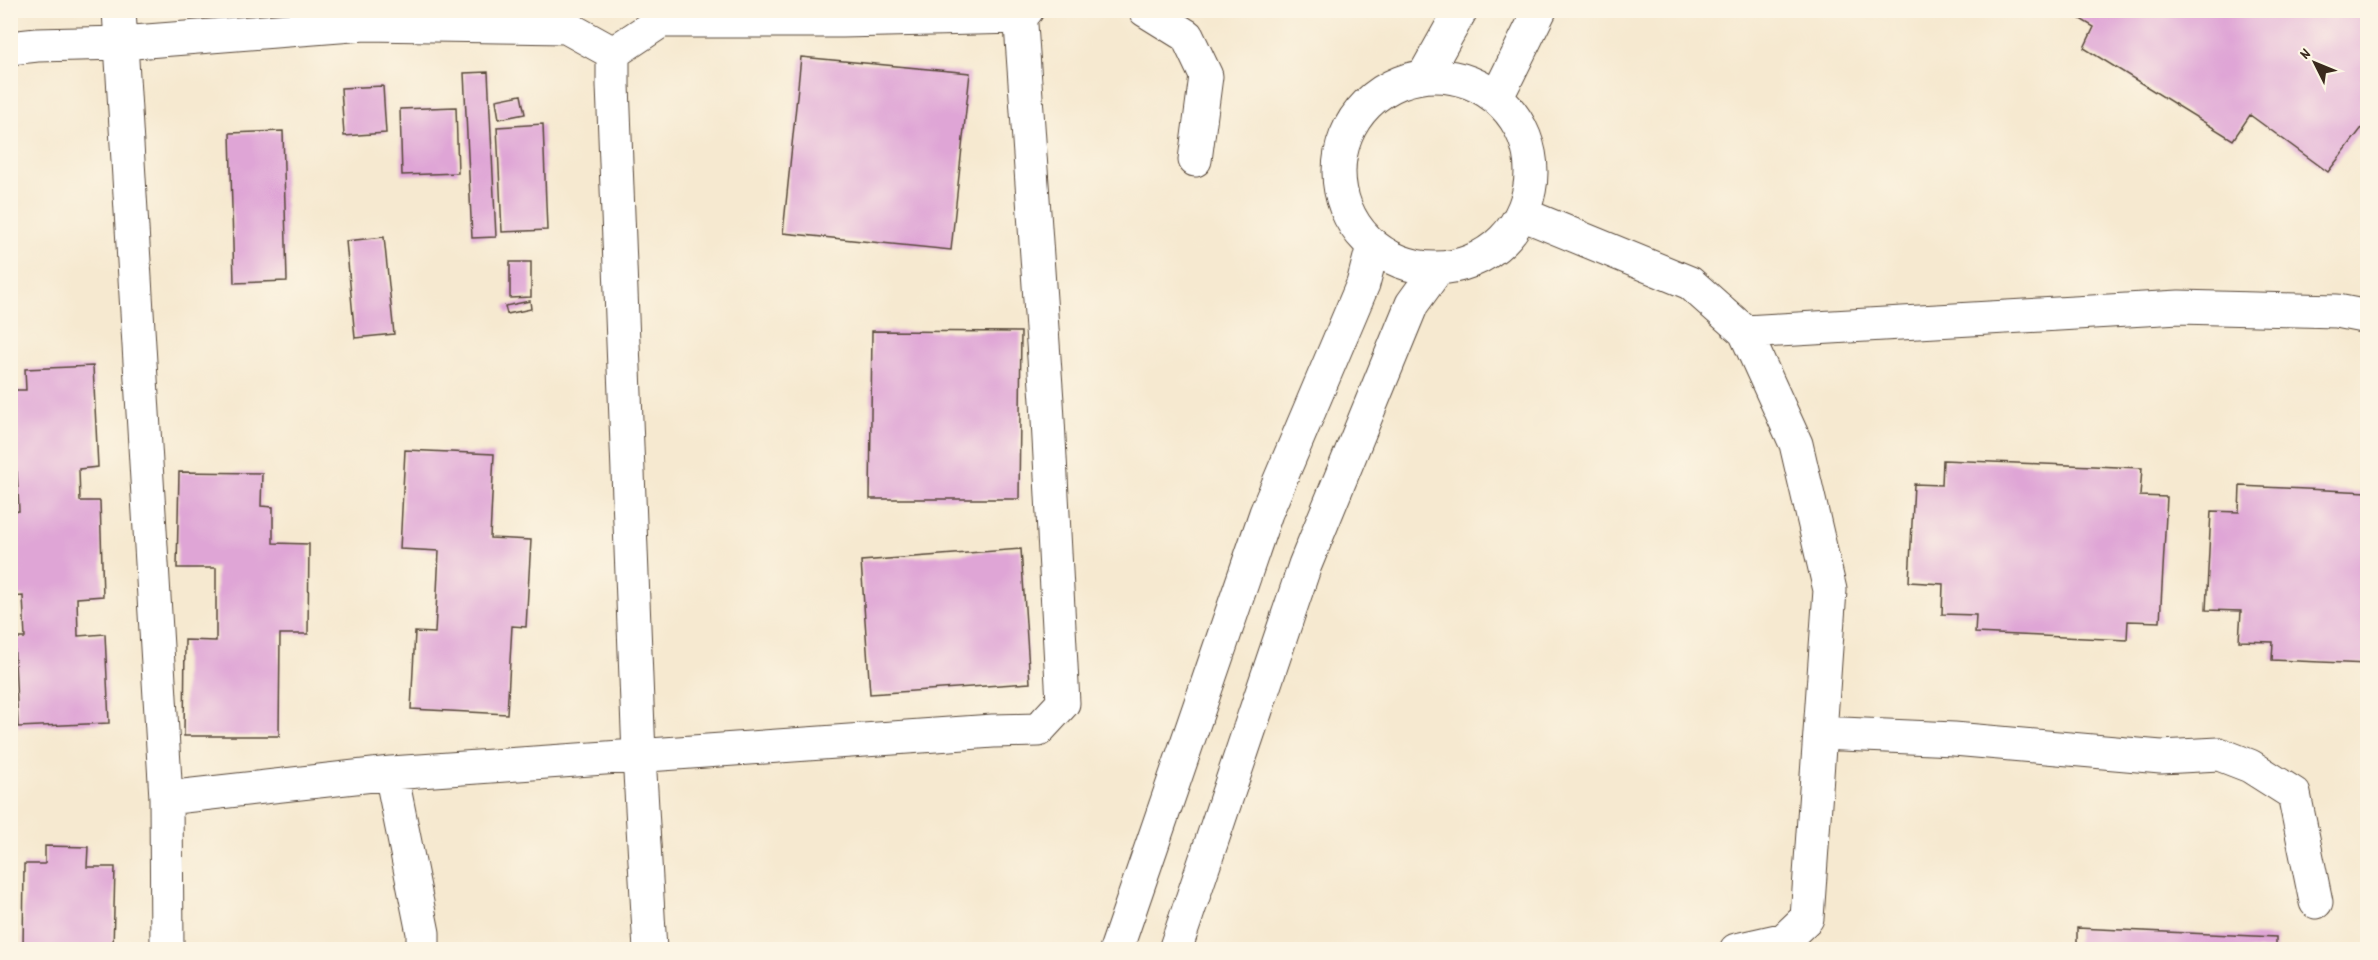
<svg xmlns="http://www.w3.org/2000/svg" width="2378" height="960" font-family="Dekko,sans-serif">
	<rect width="100%" height="100%" fill="#fcf5e5"/>
	<filter id="ink" filterUnits="userSpaceOnUse"><feTurbulence type="fractalNoise" baseFrequency=".0167" numOctaves="2"/><feDisplacementMap in="SourceGraphic" scale="12" xChannelSelector="R" yChannelSelector="G"/><feConvolveMatrix kernelMatrix="1 2 1 2 8 2 1 2 1" color-interpolation-filters="sRGB"/></filter>
	<filter id="wash" filterUnits="userSpaceOnUse"><feTurbulence type="fractalNoise" baseFrequency=".008" numOctaves="4" result="noise"/><feDisplacementMap in="SourceGraphic" scale="24" xChannelSelector="R" yChannelSelector="G"/><feGaussianBlur stdDeviation="1.35" result="paint"/><feColorMatrix in="noise" values="0 0 0 0 0 0 0 0 0 0 0 0 0 0 0 0 0 1.4 0 .05"/><feComposite in="paint" operator="in"/></filter>
	<g filter="url(#wash)">
		<rect width="100%" height="100%" fill="#f6e9d0"/>
		<g id="blocks">
			<path fill="#dfa5d6" d="M 2065,10 L 2368,10 L 2368,120 L 2328,172 L 2250,115 L 2233,140 L 2084,48 L 2094,27 Z
				M 801,57 L 970,73 L 951,250 L 783,233 Z
				M 488,72 L 496,237 L 472,238 L 464,73 Z
				M 383,86 L 386,133 L 344,136 L 341,88 Z
				M 521,95 L 525,114 L 499,119 L 496,100 Z
				M 456,107 L 458,173 L 402,175 L 400,109 Z
				M 543,124 L 547,230 L 502,232 L 497,127 Z
				M 283,131 L 287,281 L 234,283 L 230,133 Z
				M 384,237 L 394,334 L 355,338 L 346,241 Z
				M 510,262 L 531,262 L 531,297 L 510,298 Z
				M 530,301 L 531,309 L 507,314 L 505,306 Z
				M 872,331 L 1021,332 L 1019,499 L 870,499 Z
				M 93,366 L 98,467 L 79,469 L 80,501 L 100,501 L 103,596 L 77,598 L 78,636 L 105,634 L 109,723 L 18,727 L 14,638 L 25,638 L 23,596 L 10,597 L 10,512 L 19,511 L 17,472 L 10,472 L 10,390 L 26,390 L 25,369 Z
				M 405,450 L 494,454 L 490,538 L 531,540 L 526,627 L 512,626 L 507,714 L 411,709 L 415,632 L 435,633 L 439,551 L 400,549 Z
				M 1943,460 L 2142,468 L 2140,496 L 2167,497 L 2160,622 L 2128,621 L 2127,640 L 1975,633 L 1976,615 L 1942,614 L 1943,584 L 1909,582 L 1914,484 L 1942,485 Z
				M 179,472 L 262,473 L 261,506 L 273,507 L 273,543 L 309,544 L 308,634 L 280,634 L 279,736 L 184,736 L 185,640 L 216,641 L 216,568 L 177,568 Z
				M 2240,486 L 2368,492 L 2368,664 L 2272,660 L 2273,642 L 2239,641 L 2241,611 L 2206,610 L 2211,511 L 2239,512 Z
				M 1021,549 L 1030,683 L 870,694 L 861,561 Z
				M 45,846 L 88,847 L 87,867 L 115,867 L 113,950 L 23,950 L 24,864 L 45,864 Z
				M 2077,928 L 2276,937 L 2276,950 L 2077,950 Z"/>
		</g>
	</g>
	<g filter="url(#ink)">
		<use href="#blocks" fill-opacity="0" stroke="#574739" stroke-width="1.5"/>
		<g fill="none" stroke-linecap="round" stroke-linejoin="round">
			<g stroke="#574739" stroke-width="35">
				<path id="minor" d="M 119,10 L 166,798 L 167,950
					M 562,10 L 566,27 L 613,53 L 661,21 L 664,10
					M 1145,10 L 1187,36 L 1206,76 L 1195,160
					M 661,21 L 842,21 L 1020,17 L 1027,10
					M 10,48 L 37,45 L 121,43 L 365,24 L 566,27
					M 613,53 L 613,85 L 639,755 L 650,950
					M 1424,76 L 1461,10
					M1339 172a96 96 0 1 1 192 0a96 96 0 1 1-192 0Z
					M 1497,97 L 1540,10
					M 1522,214 L 1690,283 L 1745,332 L 1796,444 L 1830,590 L 1807,918 L 1785,939 L 1736,950
					M 1745,332 L 2179,307 L 2337,311 L 2368,317
					M 1820,733 L 1954,739 L 2161,757 L 2219,754 L 2250,766 L 2294,794 L 2316,902
					M 391,773 L 423,933 L 423,950
					M 166,798 L 391,773 L 993,731 L 1038,730 L 1063,703 L 1047,401 L 1020,10
					M 1116,950 L 1266,513 L 1363,284 L 1373,246
					M 1175,950 L 1305,565 L 1412,304 L 1438,268"/>
			</g>
			<use href="#minor" stroke="#fff" stroke-width="33"/>
		</g>
	</g>
	<rect width="2378" height="960" fill="none" stroke="#fcf5e5" stroke-width="36"/>
	<g transform="translate(2315 63) rotate(313)" stroke="#fcf5e5" stroke-width="4.5" paint-order="stroke">
	<path d="M0-4.5L10 22L0 15L-10 22Z" fill="#3b2a1e"/>
	<text y="-9" font-size="16" font-weight="bold" text-anchor="middle" fill="#3b2a1e">N</text>
	</g>
</svg>
